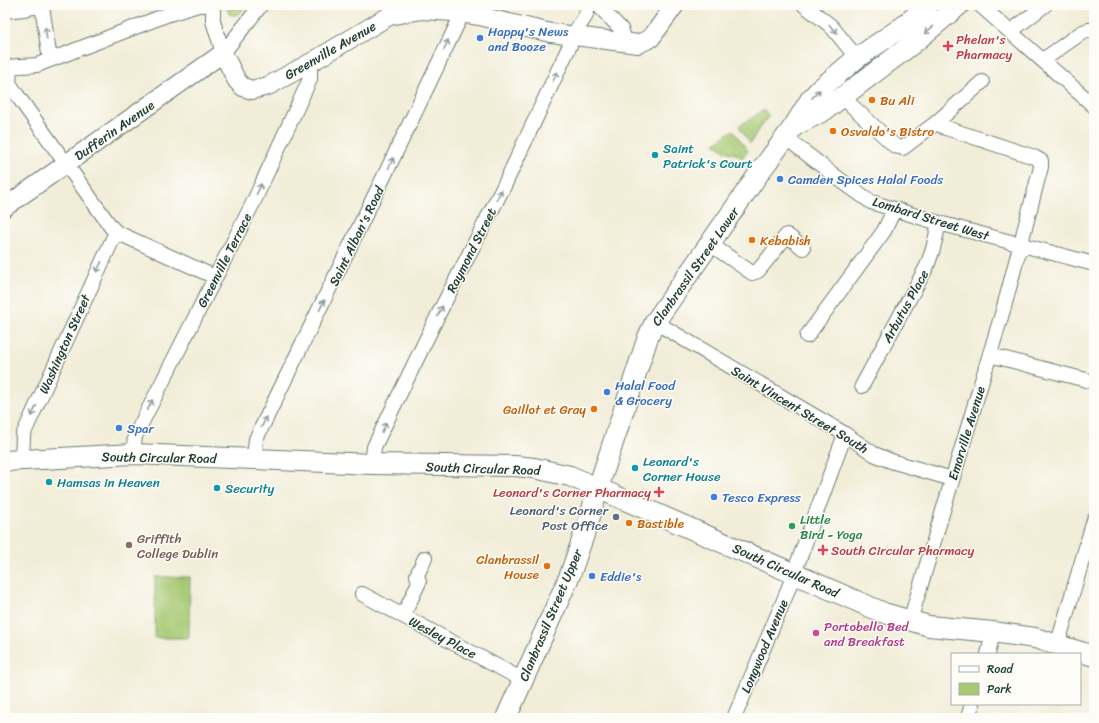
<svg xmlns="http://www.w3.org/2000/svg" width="1099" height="723" font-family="Sriracha,sans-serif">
	<rect width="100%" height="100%" fill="#fdfcf7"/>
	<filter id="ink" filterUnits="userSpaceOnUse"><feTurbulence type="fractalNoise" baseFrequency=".025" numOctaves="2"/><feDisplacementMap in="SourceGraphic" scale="8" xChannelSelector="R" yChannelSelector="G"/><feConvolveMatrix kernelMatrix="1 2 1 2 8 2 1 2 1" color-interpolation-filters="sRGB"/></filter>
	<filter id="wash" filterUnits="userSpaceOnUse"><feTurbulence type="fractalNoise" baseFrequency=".012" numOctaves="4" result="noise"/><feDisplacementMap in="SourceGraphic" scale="16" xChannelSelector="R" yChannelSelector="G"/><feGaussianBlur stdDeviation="0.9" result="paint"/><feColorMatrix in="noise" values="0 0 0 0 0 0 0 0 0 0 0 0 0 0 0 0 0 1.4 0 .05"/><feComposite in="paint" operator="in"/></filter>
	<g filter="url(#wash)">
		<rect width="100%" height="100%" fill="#f2edd8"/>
		<path fill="#a5c871" stroke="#628252" d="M 226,5 L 247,5 C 241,12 238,18 229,14 Z
			M 762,111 L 765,111 L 769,116 L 758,130 L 750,144 L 739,126 Z
			M 733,130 L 748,151 L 742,158 L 736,154 L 725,151 L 715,143 Z
			M 155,577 L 190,577 L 189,638 L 155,638 Z"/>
	</g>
	<g filter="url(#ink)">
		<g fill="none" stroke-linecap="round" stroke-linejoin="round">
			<g stroke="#697b6d" stroke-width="16">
				<path id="minor" d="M 211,5 L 213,5 L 213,21 L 223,53
					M 598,5 L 621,29 L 626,43
					M 804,5 L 831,26 L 857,58
					M 980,5 L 1094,106
					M 42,6 L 50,60
					M 5,11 L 24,9 L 44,5
					M 1010,32 L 1045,5
					M 223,53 L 261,5
					M 1043,60 L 1081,33 L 1088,30 L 1094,31
					M 5,67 L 37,65 L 169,14 L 198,5 L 204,5
					M 10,68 L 9,83 L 17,95 L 111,227 L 116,232 L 215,277
					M 843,96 L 852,106 L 895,146 L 903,148 L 937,122
					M 785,137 L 835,176 L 871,202 L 939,223 L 1094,264
					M 710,244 L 752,273 L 758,271 L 787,235 L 803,248
					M 655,322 L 845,434 L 874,454 L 891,461 L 952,479
					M 807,336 L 884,231 L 894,210
					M 990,355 L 1094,382
					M 862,386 L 927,266 L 933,249 L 939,223
					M 133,454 L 135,436 L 253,203 L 310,79 L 310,63
					M 254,459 L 256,439 L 409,125 L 462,14
					M 22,460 L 23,435 L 116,232
					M 372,464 L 374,447 L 440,311 L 505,184 L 570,45 L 572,36 L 585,17 L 589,5
					M 362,594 L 523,680
					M 403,616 L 419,582 L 417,575 L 425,558
					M 910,621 L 1004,307 L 1041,167 L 1041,161 L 1034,157 L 946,128 L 940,125 L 937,122 L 982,82
					M 1057,646 L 1094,520
					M 988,654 L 993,632
					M 734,718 L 786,595 L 845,434
					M 968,718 L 972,704"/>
			</g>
			<g stroke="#697b6d" stroke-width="20">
				<path id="tertiary" d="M 5,207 L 223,53 L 237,81 L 243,87 L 252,90 L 268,86 L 310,63 L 389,16 L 422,10 L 453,12 L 480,16 L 551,33 L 638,44 L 651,38 L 675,5"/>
			</g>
			<g stroke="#697b6d" stroke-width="22">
				<path id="secondary" d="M 794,126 L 825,110 L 911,45 L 959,5
					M 5,461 L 133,454 L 372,464 L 515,466 L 534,468 L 570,476 L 884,613 L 929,626 L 993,632 L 1035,638 L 1094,656
					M 506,718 L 570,575 L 589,520 L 598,488 L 648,337 L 655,322 L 762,169 L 794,126 L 810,100 L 820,89 L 857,58 L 905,25 L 928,5"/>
			</g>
			<use href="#minor" stroke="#fff" stroke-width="14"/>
			<use href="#tertiary" stroke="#fff" stroke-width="18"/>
			<use href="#secondary" stroke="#fff" stroke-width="20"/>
		</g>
		<defs><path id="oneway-shaft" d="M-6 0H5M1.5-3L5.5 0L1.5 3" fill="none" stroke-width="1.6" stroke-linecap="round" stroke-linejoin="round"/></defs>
		<g stroke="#8f9e9a">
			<use href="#oneway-shaft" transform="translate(833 29) rotate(48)"/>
			<use href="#oneway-shaft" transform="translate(929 30) rotate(140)"/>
			<use href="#oneway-shaft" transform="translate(46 33) rotate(-97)"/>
			<use href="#oneway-shaft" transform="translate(446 45) rotate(-65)"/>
			<use href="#oneway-shaft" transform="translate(555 77) rotate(-65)"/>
			<use href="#oneway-shaft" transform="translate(816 94) rotate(-46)"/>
			<use href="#oneway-shaft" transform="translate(391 163) rotate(-64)"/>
			<use href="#oneway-shaft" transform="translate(259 189) rotate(-65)"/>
			<use href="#oneway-shaft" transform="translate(499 195) rotate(-63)"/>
			<use href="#oneway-shaft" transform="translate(99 267) rotate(115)"/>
			<use href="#oneway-shaft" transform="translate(322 305) rotate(-64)"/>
			<use href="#oneway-shaft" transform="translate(440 311) rotate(-63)"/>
			<use href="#oneway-shaft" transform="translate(150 405) rotate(-64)"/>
			<use href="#oneway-shaft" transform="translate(34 411) rotate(114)"/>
			<use href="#oneway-shaft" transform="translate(264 422) rotate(-64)"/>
			<use href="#oneway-shaft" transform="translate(384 428) rotate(-64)"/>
		</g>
	</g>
	<g fill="#3f7fe0" stroke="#fdfcf7" stroke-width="1.5">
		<circle cx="480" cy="38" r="4"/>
		<circle cx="780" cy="179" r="4"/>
		<circle cx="607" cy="392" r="4"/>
		<circle cx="119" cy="428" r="4"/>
		<circle cx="714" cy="497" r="4"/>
		<circle cx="592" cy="576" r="4"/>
	</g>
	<g fill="#e0444e" stroke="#fdfcf7" stroke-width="1.5">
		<path d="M946 40h4v4h4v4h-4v4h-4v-4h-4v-4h4z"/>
		<path d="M657 486h4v4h4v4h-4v4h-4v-4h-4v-4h4z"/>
		<path d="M821 544h4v4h4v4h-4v4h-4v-4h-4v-4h4z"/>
	</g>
	<g fill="#e8710a" stroke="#fdfcf7" stroke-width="1.5">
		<circle cx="872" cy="100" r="4"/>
		<circle cx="833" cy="131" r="4"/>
		<circle cx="752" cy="240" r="4"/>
		<circle cx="594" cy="409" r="4"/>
		<circle cx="629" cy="523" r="4"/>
		<circle cx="547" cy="566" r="4"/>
	</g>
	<g fill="#0f9aa8" stroke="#fdfcf7" stroke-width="1.5">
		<circle cx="655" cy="155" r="4"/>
		<circle cx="635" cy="468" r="4"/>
		<circle cx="49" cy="482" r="4"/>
		<circle cx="217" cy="488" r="4"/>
	</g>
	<circle fill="#5c6f8a" stroke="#fdfcf7" stroke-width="1.5" cx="616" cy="517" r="4"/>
	<circle fill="#2e9e5b" stroke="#fdfcf7" stroke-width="1.5" cx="792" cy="526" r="4"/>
	<circle fill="#8d6e63" stroke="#fdfcf7" stroke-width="1.5" cx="129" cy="545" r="4"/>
	<circle fill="#d1479c" stroke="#fdfcf7" stroke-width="1.5" cx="816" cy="633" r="4"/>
	<g text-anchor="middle" stroke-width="3" stroke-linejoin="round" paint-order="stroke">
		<g font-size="13" fill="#366cbe" stroke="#fdfcf7" text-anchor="start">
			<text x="488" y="36">Happy's News<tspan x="488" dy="15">and Booze</tspan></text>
			<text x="788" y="184">Camden Spices Halal Foods</text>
			<text x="615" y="390">Halal Food<tspan x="615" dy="15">&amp; Grocery</tspan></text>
			<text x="127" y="433">Spar</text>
			<text x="722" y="502">Tesco Express</text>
			<text x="600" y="581">Eddie's</text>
		</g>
		<g font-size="13" fill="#be3a42" stroke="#fdfcf7" text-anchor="start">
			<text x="956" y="44">Phelan's<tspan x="956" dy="15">Pharmacy</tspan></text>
			<text x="651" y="497" text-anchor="end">Leonard's Corner Pharmacy</text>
			<text x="831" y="555">South Circular Pharmacy</text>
		</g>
		<g font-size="13" fill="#1f3d34" stroke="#fdfcf7">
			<text transform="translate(330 50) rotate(-30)" y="5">Greenville Avenue</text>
			<text transform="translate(114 130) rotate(-35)" y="5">Dufferin Avenue</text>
			<text transform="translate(931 218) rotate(17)" y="5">Lombard Street West</text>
			<text transform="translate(356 236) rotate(-64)" y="5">Saint Alban's Road</text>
			<text transform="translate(471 250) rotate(-63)" y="5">Raymond Street</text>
			<text transform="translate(224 260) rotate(-63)" y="5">Greenville Terrace</text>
			<text transform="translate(695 266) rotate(-55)" y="5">Clanbrassil Street Lower</text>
			<text transform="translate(905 306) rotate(-61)" y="5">Arbutus Place</text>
			<text transform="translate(64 344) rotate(-66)" y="5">Washington Street</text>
			<text transform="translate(800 409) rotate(31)" y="5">Saint Vincent Street South</text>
			<text transform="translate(966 433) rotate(-73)" y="5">Emorville Avenue</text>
			<text transform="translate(159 457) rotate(1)" y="5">South Circular Road</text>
			<text transform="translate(483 468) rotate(2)" y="5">South Circular Road</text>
			<text transform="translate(786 570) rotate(24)" y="5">South Circular Road</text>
			<text transform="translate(550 615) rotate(-67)" y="5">Clanbrassil Street Upper</text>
			<text transform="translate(443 637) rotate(28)" y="5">Wesley Place</text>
			<text transform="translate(764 646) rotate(-67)" y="5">Longwood Avenue</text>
		</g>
		<g font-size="13" fill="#c56008" stroke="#fdfcf7" text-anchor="start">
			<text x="880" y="105">Bu Ali</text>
			<text x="841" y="136">Osvaldo's Bistro</text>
			<text x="760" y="245">Kebabish</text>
			<text x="586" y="414" text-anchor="end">Gaillot et Gray</text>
			<text x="637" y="528">Bastible</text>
			<text x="539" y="564" text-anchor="end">Clanbrassil<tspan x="539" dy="15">House</tspan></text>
		</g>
		<g font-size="13" fill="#0d838f" stroke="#fdfcf7" text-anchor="start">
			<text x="663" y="153">Saint<tspan x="663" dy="15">Patrick's Court</tspan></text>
			<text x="643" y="466">Leonard's<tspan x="643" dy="15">Corner House</tspan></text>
			<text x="57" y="487">Hamsas in Heaven</text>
			<text x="225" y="493">Security</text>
		</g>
		<g font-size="13" fill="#4e5e75" stroke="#fdfcf7" text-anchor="end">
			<text x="608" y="515">Leonard's Corner<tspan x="608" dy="15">Post Office</tspan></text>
		</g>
		<g font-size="13" fill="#27864d" stroke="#fdfcf7" text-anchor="start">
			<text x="800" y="524">Little<tspan x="800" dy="15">Bird - Yoga</tspan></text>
		</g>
		<g font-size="13" fill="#785e54" stroke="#fdfcf7" text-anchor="start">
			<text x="137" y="543">Griffith<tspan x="137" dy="15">College Dublin</tspan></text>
		</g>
		<g font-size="13" fill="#b23c85" stroke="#fdfcf7" text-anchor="start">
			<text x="824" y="631">Portobello Bed<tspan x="824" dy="15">and Breakfast</tspan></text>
		</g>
	</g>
	<rect width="1099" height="723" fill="none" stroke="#fdfcf7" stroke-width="20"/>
	<rect x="951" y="653" width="130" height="52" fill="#fdfcf7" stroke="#a4b0a9"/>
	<rect x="959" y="666" width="20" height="6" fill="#ffffff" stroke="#a4b0a9"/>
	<text x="987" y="673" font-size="12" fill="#1f3d34">Road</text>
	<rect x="959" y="683" width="20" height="12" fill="#a5c871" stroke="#a4b0a9"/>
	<text x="987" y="693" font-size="12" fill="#1f3d34">Park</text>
</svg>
